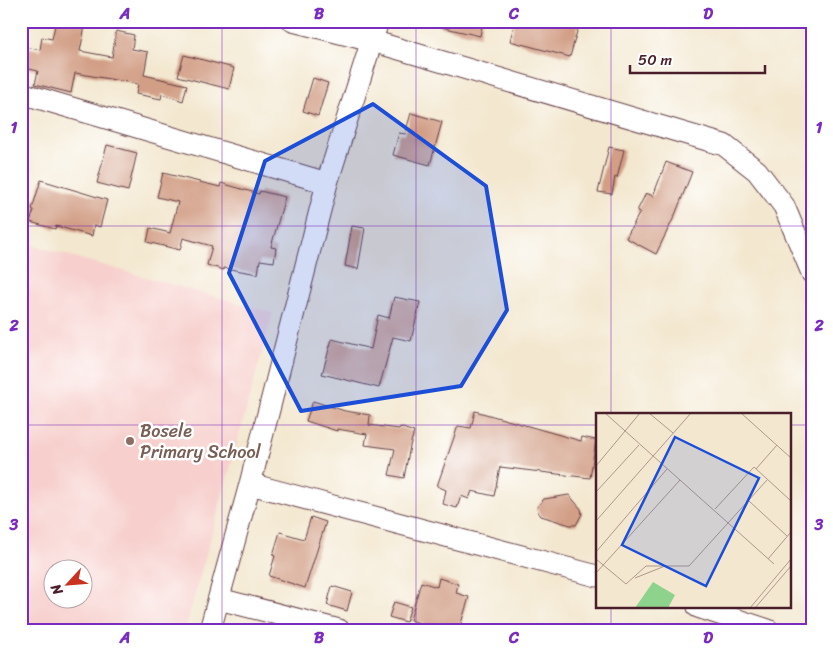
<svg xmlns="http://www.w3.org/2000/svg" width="833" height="651" font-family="Sriracha,sans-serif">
	<rect width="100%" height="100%" fill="#fff"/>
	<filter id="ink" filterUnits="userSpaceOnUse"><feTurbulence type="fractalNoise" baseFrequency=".02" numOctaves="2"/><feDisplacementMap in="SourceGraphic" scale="10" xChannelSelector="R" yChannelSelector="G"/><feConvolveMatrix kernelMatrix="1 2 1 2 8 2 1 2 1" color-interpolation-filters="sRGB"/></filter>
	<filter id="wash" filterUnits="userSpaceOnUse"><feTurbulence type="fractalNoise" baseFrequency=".0096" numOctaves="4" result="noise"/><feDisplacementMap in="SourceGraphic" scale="20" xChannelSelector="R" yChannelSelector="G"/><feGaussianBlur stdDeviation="1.12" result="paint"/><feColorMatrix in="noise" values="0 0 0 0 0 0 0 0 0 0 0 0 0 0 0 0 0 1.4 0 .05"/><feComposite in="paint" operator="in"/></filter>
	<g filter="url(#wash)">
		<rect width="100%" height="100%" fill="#f3e7cf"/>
		<path fill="#f7d0cd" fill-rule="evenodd" d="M 21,242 L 273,313 L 185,630 L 21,630 ZM 52,568 L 82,568 L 82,598 L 52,598 Z"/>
		<g id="blocks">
			<path fill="#d29e85" d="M 56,21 L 86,21 L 80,51 L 112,57 L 116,31 L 134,35 L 132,49 L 148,52 L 144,75 L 187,85 L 183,101 L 162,94 L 161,99 L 136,94 L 138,84 L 75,73 L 71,93 L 35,84 L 38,71 L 21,67 L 21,46 L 40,50 L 42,37 L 52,39 Z
				M 442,21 L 483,21 L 480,36 L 441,27 Z
				M 515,21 L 570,21 L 579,24 L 570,57 L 510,41 Z
				M 184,55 L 234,68 L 229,89 L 178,76 Z
				M 313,78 L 328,83 L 318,116 L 303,111 Z
				M 411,113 L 442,122 L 430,165 L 393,155 L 399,133 L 405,134 Z
				M 107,145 L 137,153 L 128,191 L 97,183 Z
				M 609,147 L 624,150 L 617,178 L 615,177 L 612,194 L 598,192 Z
				M 666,162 L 692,172 L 675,215 L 656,254 L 626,238 L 640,212 L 637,211 L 646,193 L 653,196 Z
				M 163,173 L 220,187 L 221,183 L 259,194 L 260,191 L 285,197 L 271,247 L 276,248 L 274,262 L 260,260 L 258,274 L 224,268 L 224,270 L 207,265 L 212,246 L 183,238 L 180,250 L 147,242 L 150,228 L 170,233 L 178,202 L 157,197 Z
				M 41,180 L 107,200 L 100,227 L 94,225 L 92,236 L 56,226 L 55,229 L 30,222 L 34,210 L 32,209 Z
				M 352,226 L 365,228 L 358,269 L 345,266 Z
				M 394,297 L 420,302 L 411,341 L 393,337 L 379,388 L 322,374 L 332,339 L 371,349 L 378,315 L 389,318 Z
				M 313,401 L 345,411 L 370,415 L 369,425 L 399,429 L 400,427 L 414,432 L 410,446 L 404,478 L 389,475 L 395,449 L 365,445 L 367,434 L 337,429 L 337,431 L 306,421 Z
				M 475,411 L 581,441 L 582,437 L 596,440 L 590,478 L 500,467 L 494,496 L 472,491 L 469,499 L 461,496 L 457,508 L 443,504 L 446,490 L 437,486 L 458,426 L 471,428 Z
				M 569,495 L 581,509 L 582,514 L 576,525 L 570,525 L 541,516 L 538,512 L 537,507 L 544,499 Z
				M 311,517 L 326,522 L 305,588 L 269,576 L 275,556 L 273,555 L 280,532 L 304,539 Z
				M 439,578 L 458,584 L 456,593 L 469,597 L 459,630 L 443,630 L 410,620 L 421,582 L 437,587 Z
				M 332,586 L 352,592 L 347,611 L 327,605 Z
				M 394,602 L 411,607 L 406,622 L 389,617 Z"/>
		</g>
	</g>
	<g filter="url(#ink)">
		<use href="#blocks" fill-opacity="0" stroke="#633d44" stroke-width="1"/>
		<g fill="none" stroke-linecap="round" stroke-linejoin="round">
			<g stroke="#633d44" stroke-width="23">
				<path id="minor" d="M 293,21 L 372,41 L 724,145 L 757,171 L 784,206 L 812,273
					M 21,93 L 327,183
					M 250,484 L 597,576
					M 219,599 L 339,630
					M 698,607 L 768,630
					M 210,630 L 250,484 L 327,183 L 378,21"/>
			</g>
			<use href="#minor" stroke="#fff" stroke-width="21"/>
		</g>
	</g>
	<path fill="#1d4ed8" fill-opacity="0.2" stroke="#1d4ed8" stroke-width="4" stroke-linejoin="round" d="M 373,104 L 486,186 L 507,310 L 461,386 L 301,411 L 229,273 L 265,161 Z"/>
	<path fill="none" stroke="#7b2cbf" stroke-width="1" stroke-opacity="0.55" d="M 222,21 L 222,630M 416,21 L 416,630M 611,21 L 611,415M 21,226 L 812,226M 21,425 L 597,425M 789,425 L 812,425M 611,607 L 611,630"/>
	<circle fill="#8d6e63" stroke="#fff" stroke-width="2" cx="130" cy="441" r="5"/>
	<g text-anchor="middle" stroke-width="5" stroke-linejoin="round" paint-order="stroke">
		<g font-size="18" fill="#785e54" stroke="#fff" text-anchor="start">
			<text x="140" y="437">Bosele<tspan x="140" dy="21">Primary School</tspan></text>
		</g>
	</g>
	<g transform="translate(596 413)">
		<rect width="195" height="195" fill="#f3e7cf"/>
		<path d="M 57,169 L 79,182 L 72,195 L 39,195 Z" fill="#8ed38d"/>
		<path fill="none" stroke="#af978d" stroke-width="1" d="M 9,0 L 178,151M 53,0 L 77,20M 145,0 L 195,45M 0,53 L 44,0M 160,56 L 181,32M 0,79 L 43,32M 153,88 L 191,123M 119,96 L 158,54 L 195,88M 0,108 L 95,0M 0,139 L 71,56M 0,146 L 30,171 L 50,153 L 93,153 L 171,67M 172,146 L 195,119M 0,160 L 84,67M 39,165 L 69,153M 154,195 L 195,146M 159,195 L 195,153"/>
		<path fill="#1d4ed8" fill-opacity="0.15" stroke="#1d4ed8" stroke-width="2.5" d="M 79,24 L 163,65 L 110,173 L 26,132 Z"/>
		<rect width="195" height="195" fill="none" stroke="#4a1f2b" stroke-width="2.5"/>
	</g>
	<rect width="833" height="651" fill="none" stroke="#fff" stroke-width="55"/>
	<g transform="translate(68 584) rotate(244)"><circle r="24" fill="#ffffff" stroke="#b7a5aa"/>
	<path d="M0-4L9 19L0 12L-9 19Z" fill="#c8321e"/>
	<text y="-8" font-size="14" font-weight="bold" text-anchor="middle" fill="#4a1f2b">N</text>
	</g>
	<path d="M630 65v8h135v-8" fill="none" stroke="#4a1f2b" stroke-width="2.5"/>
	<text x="638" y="65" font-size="15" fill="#4a1f2b" stroke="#ffffff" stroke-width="4" paint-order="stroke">50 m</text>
	<rect x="28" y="28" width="778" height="596" fill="none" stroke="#7b2cbf" stroke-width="2"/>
	<g font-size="16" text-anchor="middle" font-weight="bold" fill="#7b2cbf">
		<text x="125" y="19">A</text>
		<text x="319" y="19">B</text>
		<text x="514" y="19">C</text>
		<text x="708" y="19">D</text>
		<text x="14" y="133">1</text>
		<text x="819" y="133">1</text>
		<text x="14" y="331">2</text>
		<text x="819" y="331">2</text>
		<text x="14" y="530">3</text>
		<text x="819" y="530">3</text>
		<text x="125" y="643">A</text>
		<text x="319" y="643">B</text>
		<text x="514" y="643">C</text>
		<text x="708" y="643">D</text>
	</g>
</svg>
